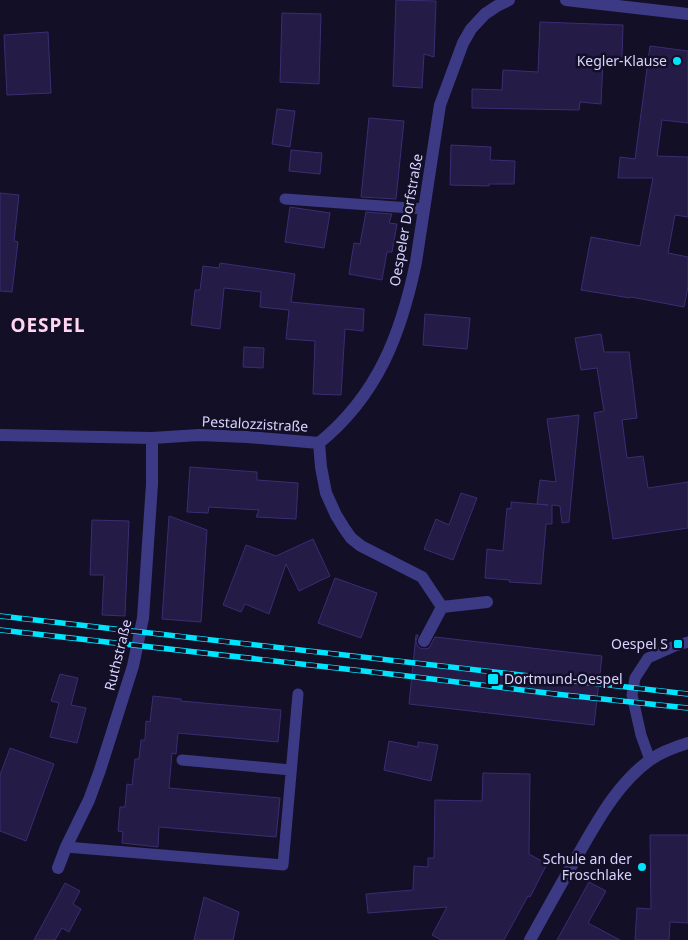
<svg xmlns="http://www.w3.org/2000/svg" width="688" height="940" font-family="'Noto Sans',sans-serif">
	<rect width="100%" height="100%" fill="#130f26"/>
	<path fill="#241b47" stroke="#3b2d73" d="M 396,0 L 436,1 L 434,57 L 424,54 L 422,88 L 393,86 Z
		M 282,13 L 321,14 L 319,84 L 280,82 Z
		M 540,22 L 623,25 L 622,57 L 611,57 L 611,61 L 603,60 L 601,104 L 580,102 L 579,110 L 472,108 L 472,89 L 502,90 L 503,70 L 538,72 Z
		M 48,32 L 51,93 L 7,95 L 4,35 Z
		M 650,46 L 688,51 L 688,123 L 662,120 L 657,156 L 688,157 L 688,217 L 675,215 L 668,253 L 688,257 L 688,287 L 684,307 L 631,297 L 630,298 L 581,290 L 591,237 L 640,246 L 653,178 L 618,178 L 620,157 L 635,159 Z
		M 277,109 L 295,111 L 290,147 L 272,144 Z
		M 369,118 L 404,121 L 396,199 L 361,197 Z
		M 451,145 L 491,147 L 490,160 L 515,161 L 514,184 L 489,184 L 489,186 L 450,185 Z
		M 291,150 L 322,153 L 320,174 L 289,171 Z
		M 0,193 L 19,195 L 14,241 L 18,242 L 12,292 L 0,291 Z
		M 290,207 L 330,213 L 324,248 L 285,242 Z
		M 366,212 L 392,214 L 389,223 L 397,224 L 392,252 L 387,252 L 382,280 L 349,274 L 354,243 L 360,244 Z
		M 220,263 L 295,274 L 291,302 L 364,309 L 363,331 L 345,329 L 341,395 L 313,394 L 315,341 L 286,339 L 289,310 L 260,307 L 261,292 L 224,288 L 220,329 L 191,325 L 195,290 L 200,290 L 203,266 L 219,268 Z
		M 425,314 L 470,318 L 467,349 L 423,345 Z
		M 601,334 L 604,352 L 629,352 L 637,418 L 622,420 L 627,458 L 643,456 L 648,488 L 688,482 L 688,528 L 613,539 L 594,413 L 604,411 L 597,368 L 581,370 L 575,338 Z
		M 244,347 L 264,348 L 263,368 L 243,367 Z
		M 579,415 L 569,522 L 562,523 L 560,506 L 552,505 L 552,524 L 546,524 L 541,584 L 509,582 L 510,580 L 485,578 L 487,549 L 503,551 L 507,508 L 511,509 L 511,502 L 548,505 L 537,504 L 540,480 L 556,482 L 547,419 Z
		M 190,467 L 257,472 L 257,480 L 298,483 L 296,519 L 256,517 L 259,510 L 209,507 L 208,513 L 187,512 Z
		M 461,493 L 477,498 L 453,560 L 424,549 L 436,519 L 449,525 Z
		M 169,516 L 207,530 L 201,622 L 162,619 Z
		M 92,520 L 129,521 L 125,616 L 102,615 L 104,575 L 90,575 Z
		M 313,539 L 330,576 L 299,591 L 286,564 L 269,614 L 245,604 L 241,612 L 223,605 L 246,545 L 276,556 Z
		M 335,578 L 377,593 L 361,638 L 318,623 Z
		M 416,635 L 418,635 L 416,641 L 417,645 L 420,648 L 424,649 L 429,648 L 435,637 L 602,656 L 594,725 L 409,704 Z
		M 60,674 L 78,678 L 71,705 L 86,708 L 77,743 L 50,737 L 59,703 L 51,701 Z
		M 153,696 L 181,699 L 181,701 L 281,710 L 278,742 L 178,733 L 176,754 L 172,753 L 169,788 L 280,798 L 276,837 L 159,827 L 158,847 L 122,843 L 123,832 L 118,831 L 120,807 L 125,807 L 127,784 L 132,785 L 135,759 L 139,759 L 141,740 L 145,740 L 146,721 L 150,722 Z
		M 389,741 L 418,747 L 418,742 L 438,745 L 431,781 L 384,770 Z
		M 10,748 L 54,764 L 26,841 L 0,831 L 0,775 Z
		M 483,773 L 530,774 L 529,854 L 547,864 L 530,897 L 528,896 L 504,940 L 441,940 L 432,935 L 447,907 L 368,913 L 366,894 L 413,890 L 414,866 L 428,867 L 428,858 L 434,858 L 435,800 L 482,801 Z
		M 650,835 L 688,835 L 688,923 L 670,922 L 669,940 L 635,940 L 637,908 L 651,909 Z
		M 589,882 L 606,891 L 588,923 L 620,940 L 557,940 Z
		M 65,883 L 80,891 L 73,904 L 81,909 L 69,932 L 62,928 L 55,940 L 34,940 Z
		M 204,897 L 239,912 L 233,940 L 194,940 Z"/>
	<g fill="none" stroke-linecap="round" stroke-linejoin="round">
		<path stroke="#3d3a85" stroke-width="11" d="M 285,199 L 424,209
			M 182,760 L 291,770
			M 650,760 L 641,735 L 632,695 L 635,678 L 648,658 L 675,646 L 688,642
			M 66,847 L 283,865 L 298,694"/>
		<path stroke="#3d3a85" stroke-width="12" d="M 566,0 L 688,14
			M 0,435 L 152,438 L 199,435 L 247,437 L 319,443 L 321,467 L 326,493 L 336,515 L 344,528 L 351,538 L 361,546 L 422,577 L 442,607 L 487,602
			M 319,443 C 378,395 401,334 416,262 L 440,105 L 463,43 L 471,29 L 485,14 L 497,6 L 509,0
			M 424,641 L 442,607
			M 58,868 L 66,847 L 89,800 L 100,770 L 133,666 L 143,618 L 152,484 L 152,438
			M 530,940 C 546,911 562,882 579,853 C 598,820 618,783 650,760 C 661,752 675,747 688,743"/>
		<g stroke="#00e5ff" stroke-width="5.5">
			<path id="rail" d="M 0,616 L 688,694
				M 0,630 L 399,675 L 555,694 L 688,708"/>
		</g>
		<use href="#rail" stroke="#130f26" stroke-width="4" stroke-dasharray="11" stroke-linecap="butt"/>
	</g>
	<g fill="#00e5ff" stroke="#130f26" stroke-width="2">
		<circle cx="677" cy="61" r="5"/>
		<rect x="673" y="639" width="10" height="10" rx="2.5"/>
		<rect x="487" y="673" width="12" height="12" rx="2.5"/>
		<circle cx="642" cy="867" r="5"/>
	</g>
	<g text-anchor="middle" stroke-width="5" stroke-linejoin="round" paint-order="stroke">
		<g font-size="14" fill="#d9d4ff" stroke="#130f26" text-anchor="end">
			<text x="667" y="66">Kegler-Klause</text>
			<text x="668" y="649">Oespel S</text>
			<text x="504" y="684" text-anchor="start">Dortmund-Oespel</text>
			<text x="632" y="864">Schule an der<tspan x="632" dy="16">Froschlake</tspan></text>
		</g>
		<g font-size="14" fill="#d9d4ff" stroke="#130f26">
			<text transform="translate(406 220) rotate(-80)" y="5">Oespeler Dorfstraße</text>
			<text transform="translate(255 424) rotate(3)" y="5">Pestalozzistraße</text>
			<text transform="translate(118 655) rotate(-76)" y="5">Ruthstraße</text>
		</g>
		<g font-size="19" font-weight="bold" letter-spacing="1" fill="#ffd6f0" stroke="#130f26">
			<text x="48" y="332">OESPEL</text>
		</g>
	</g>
</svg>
